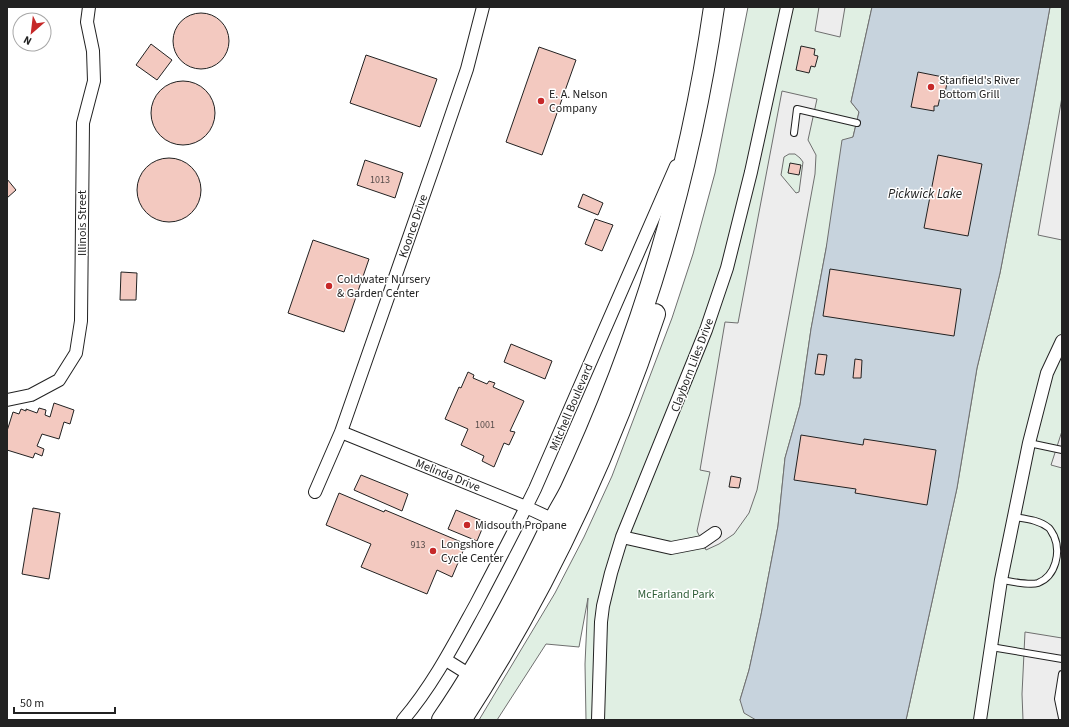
<svg xmlns="http://www.w3.org/2000/svg" width="1069" height="727" font-family="'Source Sans 3',sans-serif">
	<rect width="100%" height="100%" fill="#fff"/>
	<path fill="#e0efe3" stroke="#6f6f6f" d="M 748,7 L 872,7 L 851,102 L 859,112 L 826,249 L 811,329 L 800,405 L 785,458 L 778,526 L 761,615 L 749,670 L 740,700 L 756,720 L 586,720 L 585,664 L 588,598 L 579,647 L 546,644 L 497,720 L 479,720 L 555,593 L 584,537 L 612,476 L 672,318 L 693,254 L 715,173 Z
		M 1050,7 L 1062,7 L 1062,720 L 906,720 L 957,488 L 977,368 L 1000,273 L 1029,123 Z"/>
	<path fill="#ededed" stroke="#6f6f6f" fill-rule="evenodd" d="M 819,7 L 845,7 L 840,37 L 815,31 Z
		M 782,91 L 817,99 L 808,140 L 816,155 L 815,174 L 757,490 L 749,513 L 734,534 L 719,544 L 706,550 L 697,531 L 710,472 L 700,470 L 725,322 L 738,323 ZM 789,154 L 795,154 L 800,158 L 803,162 L 799,192 L 796,193 L 781,175 L 784,157 Z
		M 1062,97 L 1062,240 L 1038,235 Z
		M 1062,431 L 1062,468 L 1051,465 Z
		M 1025,632 L 1062,638 L 1062,720 L 1023,720 L 1022,694 Z"/>
	<path fill="#c7d3dd" stroke="#6f6f6f" d="M 872,7 L 1050,7 L 1029,123 L 1000,273 L 977,368 L 957,488 L 906,720 L 756,720 L 744,713 L 740,700 L 749,670 L 761,615 L 778,526 L 785,458 L 800,405 L 811,329 L 826,249 L 842,140 L 853,137 L 859,112 L 851,102 Z"/>
	<path fill="#f3c9c0" stroke="#222" d="M173 41a28 28 0 1 1 56 0a28 28 0 1 1-56 0Z
		M 151,44 L 172,60 L 157,80 L 136,65 Z
		M 801,46 L 815,49 L 814,55 L 818,56 L 815,67 L 811,66 L 809,73 L 796,70 Z
		M 539,47 L 576,60 L 542,155 L 506,142 Z
		M 366,55 L 437,79 L 420,127 L 350,103 Z
		M 918,72 L 948,78 L 944,98 L 940,97 L 938,106 L 934,106 L 934,111 L 911,107 Z
		M151 113a32 32 0 1 1 64 0a32 32 0 1 1-64 0Z
		M 938,155 L 982,164 L 968,236 L 924,228 Z
		M137 190a32 32 0 1 1 64 0a32 32 0 1 1-64 0Z
		M 365,160 L 403,173 L 395,198 L 357,185 Z
		M 790,163 L 801,165 L 799,175 L 788,173 Z
		M 7,179 L 16,190 L 7,198 Z
		M 583,194 L 603,203 L 598,215 L 578,207 Z
		M 595,219 L 613,225 L 602,251 L 585,244 Z
		M 313,240 L 369,259 L 344,332 L 288,313 Z
		M 830,269 L 961,289 L 954,336 L 823,316 Z
		M 121,272 L 137,273 L 136,300 L 120,300 Z
		M 511,344 L 552,361 L 545,379 L 504,362 Z
		M 818,354 L 827,355 L 824,375 L 815,374 Z
		M 855,359 L 862,360 L 861,378 L 853,378 Z
		M 468,372 L 474,375 L 473,378 L 487,384 L 489,381 L 495,383 L 493,387 L 524,401 L 510,431 L 515,432 L 509,445 L 504,443 L 494,467 L 482,461 L 484,456 L 461,445 L 468,429 L 445,419 L 459,387 L 461,388 Z
		M 54,403 L 74,410 L 70,424 L 64,422 L 59,439 L 42,434 L 37,446 L 44,449 L 42,456 L 35,453 L 33,458 L 7,450 L 7,431 L 13,412 L 19,414 L 21,409 L 26,411 L 26,409 L 37,413 L 39,408 L 46,410 L 45,415 L 50,417 Z
		M 801,435 L 863,445 L 864,439 L 936,450 L 927,505 L 855,493 L 856,489 L 794,480 Z
		M 361,475 L 408,494 L 402,511 L 354,490 Z
		M 731,476 L 741,478 L 739,488 L 729,487 Z
		M 339,493 L 384,512 L 385,510 L 466,544 L 452,577 L 437,570 L 427,594 L 361,567 L 371,544 L 326,525 Z
		M 33,508 L 60,513 L 49,579 L 22,574 Z
		M 456,510 L 485,522 L 477,541 L 448,529 Z"/>
	<g fill="none" stroke-linecap="round" stroke-linejoin="round">
		<g stroke="#222" stroke-width="8">
			<path id="service" d="M 794,133 L 797,109 L 857,123
				M 1029,443 L 1062,450
				M 1001,580 C 1010,581 1029,586 1038,583 C 1056,576 1061,552 1054,536 C 1052,533 1051,530 1049,528 C 1039,520 1027,519 1014,517
				M 991,647 L 1062,659
				M 1062,674 L 1058,699 L 1062,718"/>
		</g>
		<g stroke="#222" stroke-width="14">
			<path id="minor" d="M 7,400 L 31,395 L 59,380 L 76,353 L 81,321 L 83,123 L 94,81 L 93,51 L 87,22 L 89,7
				M 341,432 L 526,507 L 554,520
				M 315,492 L 341,432 L 437,157 L 467,69 L 483,7
				M 622,537 L 671,548 L 702,542 L 715,533
				M 446,660 L 470,675
				M 403,720 C 433,685 454,644 476,604 C 496,566 516,528 535,489 L 676,166
				M 598,720 L 601,622 L 603,606 L 611,573 L 622,537 L 706,330 L 727,268 L 751,172 L 787,7
				M 980,720 L 1001,580 L 1029,443 L 1047,373 L 1062,341"/>
		</g>
		<g stroke="#222" stroke-width="22">
			<path id="trunk" d="M 442,720 C 484,659 518,594 550,528 C 556,515 564,503 570,491 C 642,338 690,174 714,7
				M 461,720 C 543,594 608,456 655,314"/>
		</g>
		<use href="#service" stroke="#fff" stroke-width="6"/>
		<use href="#minor" stroke="#fff" stroke-width="12"/>
		<use href="#trunk" stroke="#fff" stroke-width="20"/>
	</g>
	<g fill="#c62828" stroke="#fff" stroke-width="1.5">
		<circle cx="931" cy="87" r="4"/>
		<circle cx="541" cy="101" r="4"/>
		<circle cx="329" cy="286" r="4"/>
		<circle cx="467" cy="525" r="4"/>
		<circle cx="433" cy="551" r="4"/>
	</g>
	<g text-anchor="middle" stroke-width="3" stroke-linejoin="round" paint-order="stroke">
		<g font-size="10" fill="#564c4a">
			<text x="380" y="183">1013</text>
			<text x="485" y="428">1001</text>
			<text x="418" y="548">913</text>
		</g>
		<g font-size="12" fill="#222" stroke="#fff" text-anchor="start">
			<text x="939" y="84">Stanfield's River<tspan x="939" dy="14">Bottom Grill</tspan></text>
			<text x="549" y="98">E. A. Nelson<tspan x="549" dy="14">Company</tspan></text>
			<text x="337" y="283">Coldwater Nursery<tspan x="337" dy="14">&amp; Garden Center</tspan></text>
			<text x="475" y="529">Midsouth Propane</text>
			<text x="441" y="548">Longshore<tspan x="441" dy="14">Cycle Center</tspan></text>
		</g>
		<g font-size="12" fill="#222" stroke="#fff">
			<text transform="translate(82 223) rotate(-90)" y="4">Illinois Street</text>
			<text transform="translate(413 226) rotate(-71)" y="4">Koonce Drive</text>
			<text transform="translate(692 365) rotate(-69)" y="4">Clayborn Liles Drive</text>
			<text transform="translate(571 407) rotate(-67)" y="4">Mitchell Boulevard</text>
			<text transform="translate(448 475) rotate(22)" y="4">Melinda Drive</text>
		</g>
		<g font-size="12" fill="#2f5e38" stroke="#fff">
			<text x="676" y="598">McFarland Park</text>
		</g>
		<g font-size="13" font-style="italic" fill="#222" stroke="#fff">
			<text x="925" y="198">Pickwick Lake</text>
		</g>
	</g>
	<rect width="1069" height="727" fill="none" stroke="#222222" stroke-width="16"/>
	<g transform="translate(32 32) rotate(208)"><circle r="19" fill="#ffffff" stroke="#a7a7a7"/>
	<path d="M0-3L7 15L0 10L-7 15Z" fill="#c62828"/>
	<text y="-6" font-size="11" font-weight="bold" text-anchor="middle" fill="#222222">N</text>
	</g>
	<path d="M14 707v6h101v-6" fill="none" stroke="#222222" stroke-width="2"/>
	<text x="20" y="707" font-size="12" fill="#222222" stroke="#ffffff" stroke-width="3" paint-order="stroke">50 m</text>
</svg>
